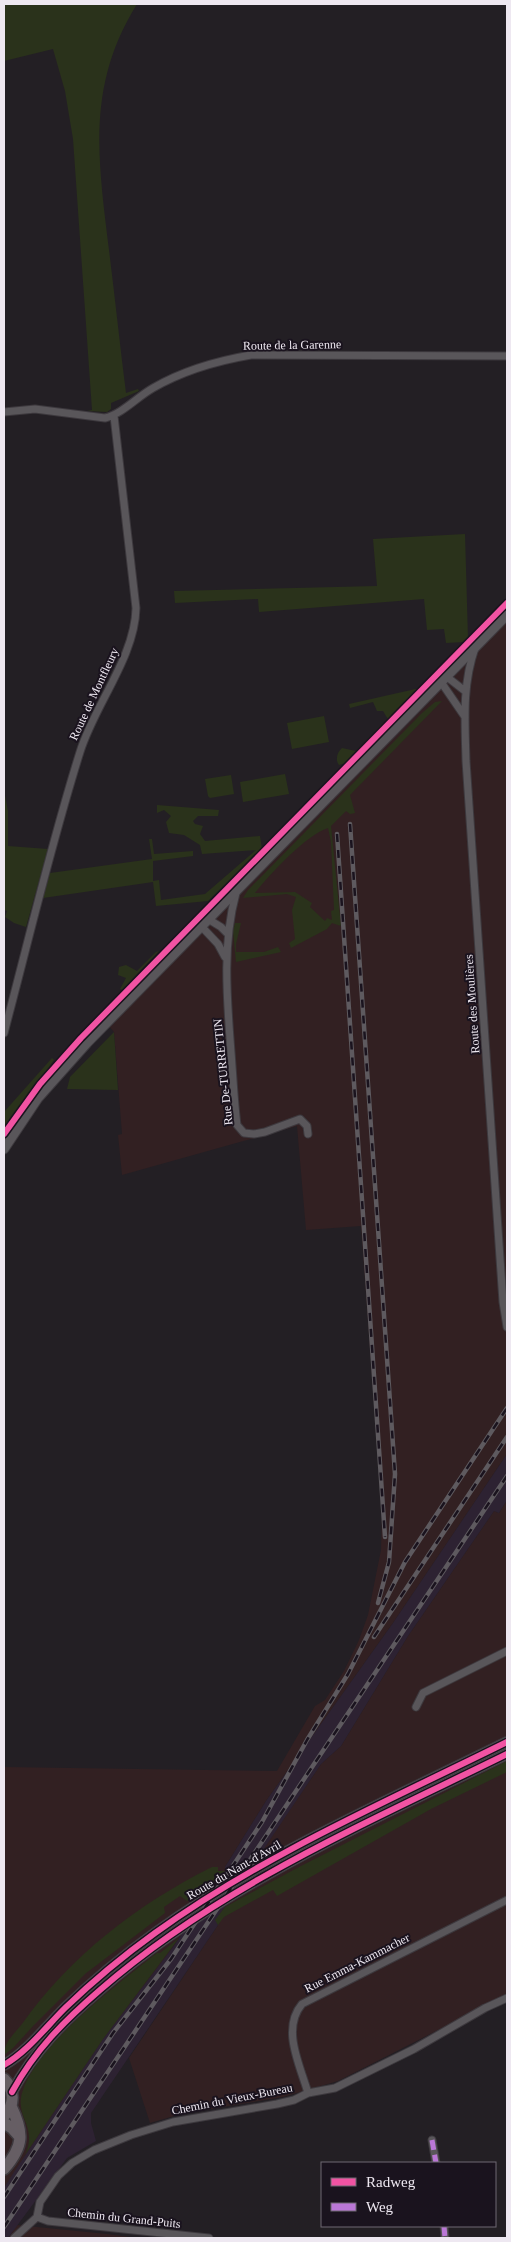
<svg xmlns="http://www.w3.org/2000/svg" width="511" height="2242" font-family="'Times New Roman',serif">
	<rect width="100%" height="100%" fill="#231f24"/>
	<path fill="#322022" d="M 507,598 L 507,1454 L 393,1623 L 266,1801 L 225,1867 L 225,1871 L 173,1947 L 4,2188 L 4,1767 L 277,1771 L 315,1706 L 325,1700 L 344,1671 L 359,1640 L 368,1615 L 381,1550 L 382,1512 L 361,1226 L 306,1230 L 297,1126 L 122,1175 L 118,1135 L 122,1134 L 114,1032 L 103,1019 L 468,647 L 464,642 Z
		M 507,1500 L 507,1995 L 338,2081 L 283,2097 L 181,2114 L 150,2123 L 129,2058 L 218,1925 L 215,1920 L 321,1764 L 341,1746 L 408,1636 L 494,1511 L 499,1513 Z
		M 17,2225 L 107,2234 L 137,2238 L 8,2238 Z"/>
	<path fill="#2d2232" d="M 507,1454 L 507,1500 L 499,1513 L 494,1511 L 408,1636 L 341,1746 L 321,1764 L 216,1920 L 218,1925 L 91,2113 L 91,2123 L 96,2141 L 67,2158 L 8,2238 L 4,2238 L 4,2188 L 14,2172 L 103,2039 L 173,1947 L 225,1871 L 225,1867 L 266,1801 L 393,1623 Z"/>
	<path fill="#2a321b" fill-rule="evenodd" d="M 4,4 L 137,4 C 86,86 98,159 109,250 C 115,298 120,346 126,393 L 138,389 L 139,391 L 111,403 L 111,409 L 107,412 L 87,411 L 92,410 L 73,139 L 65,91 L 53,49 L 4,61 Z
		M 465,534 L 468,638 L 464,642 L 446,643 L 444,629 L 427,630 L 424,599 L 259,612 L 258,599 L 175,603 L 174,591 L 377,586 L 373,539 Z
		M 420,688 L 389,721 L 383,711 L 377,711 L 373,702 L 350,708 L 349,704 Z
		M 442,701 L 350,795 L 355,813 L 350,814 L 346,811 L 331,826 L 341,926 L 332,923 L 327,929 L 291,948 L 289,943 L 295,939 L 292,910 L 296,897 L 287,894 L 243,898 L 248,890 L 422,713 L 435,702 ZM 328,828 L 331,842 L 334,910 L 331,911 L 332,920 L 327,918 L 325,921 L 310,907 L 312,903 L 295,892 L 255,893 C 270,874 306,835 328,828 Z
		M 324,716 L 329,742 L 292,749 L 287,723 Z
		M 383,723 L 385,724 L 349,762 L 339,765 C 335,760 337,752 342,748 L 356,751 Z
		M 285,774 L 289,794 L 243,802 L 240,782 Z
		M 231,775 L 234,794 L 210,798 L 208,796 L 205,779 Z
		M 4,790 L 8,811 L 8,846 L 48,849 L 26,927 L 14,923 L 5,917 L 7,911 L 4,910 Z
		M 157,805 L 219,810 L 218,816 L 198,816 L 193,821 L 195,824 L 203,826 L 200,834 L 205,841 L 260,836 L 262,849 L 208,901 L 156,906 L 153,882 L 43,898 L 50,873 L 152,859 L 149,839 L 152,839 L 154,854 L 193,851 L 193,856 L 153,861 L 153,881 L 159,880 L 161,900 L 205,894 L 256,850 L 202,854 L 200,845 L 184,835 L 169,833 L 166,822 L 171,816 L 164,810 L 157,813 Z
		M 235,923 L 241,923 L 236,944 L 236,952 L 264,952 L 278,947 L 281,952 L 236,962 L 233,931 Z
		M 159,951 L 122,990 L 120,989 L 126,978 L 118,975 L 119,967 L 126,965 L 137,971 L 156,952 Z
		M 114,1032 L 118,1090 L 67,1089 L 70,1077 Z
		M 52,1058 L 54,1060 L 4,1129 L 4,1112 Z
		M 507,1761 L 507,1772 L 431,1809 L 277,1896 L 273,1890 L 224,1917 L 218,1925 L 215,1920 L 225,1907 L 299,1867 Z
		M 212,1867 L 218,1867 L 218,1871 L 225,1871 L 217,1881 L 187,1901 L 180,1896 L 164,1907 L 165,1913 L 85,1974 L 34,2025 L 13,2048 L 4,2055 C 4,2042 14,2034 22,2024 C 70,1956 138,1904 212,1867 Z
		M 179,1938 L 103,2039 L 25,2155 C 38,2126 15,2118 22,2093 C 35,2046 119,1983 157,1953 L 160,1953 Z"/>
	<g fill="none" stroke-linecap="round" stroke-linejoin="round">
		<g stroke="#3d393e" stroke-width="9">
			<path id="minor" d="M 4,412 L 35,409 L 105,418 C 122,414 137,397 153,388 C 184,370 216,361 251,355 L 507,356
				M 475,648 C 462,685 465,722 466,761 L 503,1302 L 507,1327
				M 447,677 L 465,691
				M 441,682 L 465,717
				M 236,893 C 222,944 227,999 231,1052 C 233,1077 234,1101 237,1125 L 244,1133 L 254,1134 L 265,1132 L 300,1119 L 307,1126 L 308,1134
				M 208,919 L 221,927 L 227,933
				M 201,926 L 218,944 L 225,957
				M 4,1033 C 29,939 51,844 80,752 C 95,704 135,657 136,608 L 114,416
				M 416,1707 L 423,1693 L 507,1651
				M 308,2093 C 300,2065 281,2029 302,2004 L 507,1900
				M 432,2140 L 436,2163
				M 37,2217 L 40,2202 L 58,2176 L 72,2163 L 94,2150 L 131,2135 L 173,2122 L 277,2104 L 294,2100 L 308,2093 L 335,2088 L 414,2049 L 485,2008 L 507,1998
				M 37,2217 L 48,2221 L 209,2238
				M 444,2226 L 445,2238
				M 14,2238 L 37,2217"/>
		</g>
		<g stroke="#3d393e" stroke-width="11">
			<path id="tertiary" d="M 4,1149 L 38,1098 L 87,1043 L 507,615"/>
		</g>
		<g stroke="#3d393e" stroke-width="12">
			<path id="secondary" d="M 4,2065 C 28,2051 45,2028 65,2008 C 93,1981 123,1956 155,1933 C 263,1855 388,1801 507,1742
				M 12,2092 C 35,2050 64,2021 100,1990 C 219,1886 367,1823 507,1754"/>
		</g>
		<g stroke="#3d393e" stroke-width="14">
			<path id="primary" d="M 4,2079 C 15,2090 15,2105 4,2116
				M 4,2123 L 12,2128 L 20,2137
				M 4,2169 C 24,2146 24,2133 11,2106"/>
		</g>
		<use href="#minor" stroke="#59565a" stroke-width="7"/>
		<use href="#tertiary" stroke="#59565a" stroke-width="9"/>
		<use href="#secondary" stroke="#59565a" stroke-width="10"/>
		<use href="#primary" stroke="#665e64" stroke-width="11"/>
		<g stroke="#5e5a5f" stroke-width="4.5">
			<path id="rail" d="M 350,824 L 395,1474 L 389,1562 L 378,1603
				M 337,834 L 385,1537
				M 374,1637 L 507,1437
				M 4,2197 L 113,2033 L 171,1959 L 262,1822 L 307,1740 L 348,1674 L 405,1562 L 507,1408
				M 4,2227 L 507,1476"/>
		</g>
		<use href="#rail" stroke="#1a131e" stroke-width="2.5" stroke-dasharray="8" stroke-linecap="butt"/>
		<path stroke="#ba77d6" stroke-width="5" stroke-dasharray="10 5" stroke-linecap="butt" d="M 432,2140 L 436,2163
			M 444,2226 L 445,2238"/>
		<g stroke="#1a131e" stroke-width="9">
			<path id="cycleway" d="M 4,1134 L 40,1084 L 81,1038 L 507,603
				M 4,2065 C 28,2051 45,2028 65,2008 C 93,1981 123,1956 155,1933 C 263,1855 388,1801 507,1742
				M 12,2092 C 35,2050 64,2021 100,1990 C 219,1886 367,1823 507,1754"/>
		</g>
		<use href="#cycleway" stroke="#f153a3" stroke-width="6"/>
	</g>
	<g text-anchor="middle" stroke-width="4" stroke-linejoin="round" paint-order="stroke">
		<g font-size="12" fill="#eee8f1" stroke="#1a131e">
			<text transform="translate(292 345) rotate(-1)" y="4">Route de la Garenne</text>
			<text transform="translate(94 694) rotate(-65)" y="4">Route de Montfleury</text>
			<text transform="translate(472 1004) rotate(-94)" y="4">Route des Moulières</text>
			<text transform="translate(223 1072) rotate(-96)" y="4">Rue De-TURRETTIN</text>
			<text transform="translate(234 1870) rotate(-30)" y="4">Route du Nant-d'Avril</text>
			<text transform="translate(357 1963) rotate(-27)" y="4">Rue Emma-Kammacher</text>
			<text transform="translate(232 2099) rotate(-11)" y="4">Chemin du Vieux-Bureau</text>
			<text transform="translate(124 2218) rotate(6)" y="4">Chemin du Grand-Puits</text>
		</g>
	</g>
	<rect width="511" height="2242" fill="none" stroke="#eee8f1" stroke-width="10"/>
	<rect x="321" y="2162" width="175" height="65" fill="#1a131e" stroke="#6f6872"/>
	<rect x="331" y="2178" width="25" height="8" fill="#f153a3" stroke="#6f6872"/>
	<text x="366" y="2187" font-size="15" fill="#eee8f1">Radweg</text>
	<rect x="331" y="2203" width="25" height="8" fill="#ba77d6" stroke="#6f6872"/>
	<text x="366" y="2212" font-size="15" fill="#eee8f1">Weg</text>
</svg>
